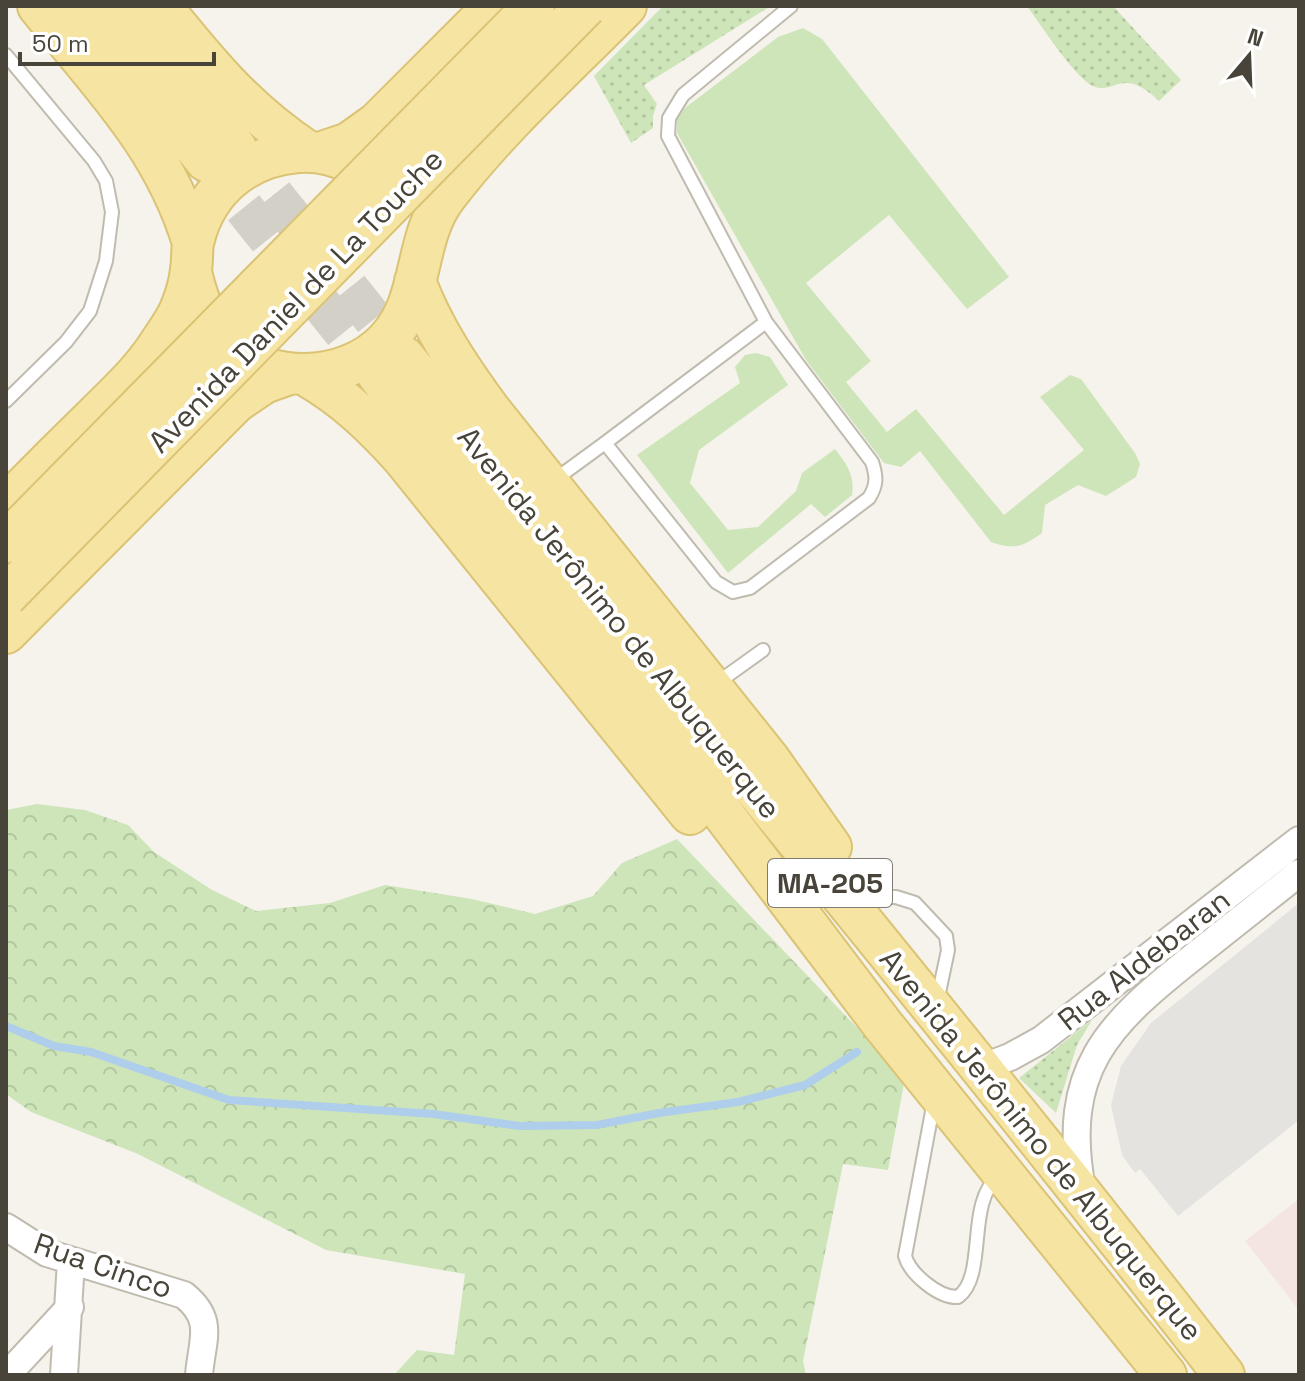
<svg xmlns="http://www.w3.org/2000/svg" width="1305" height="1381" font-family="'Space Grotesk',sans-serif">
	<defs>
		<pattern id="grass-dots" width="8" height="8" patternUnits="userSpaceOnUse" patternTransform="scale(2)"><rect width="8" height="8" fill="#cee5b9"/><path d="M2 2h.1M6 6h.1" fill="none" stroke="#b2c6a0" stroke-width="1.8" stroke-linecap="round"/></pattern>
		<pattern id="forest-crowns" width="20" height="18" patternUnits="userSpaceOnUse" patternTransform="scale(2)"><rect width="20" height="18" fill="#cee5b9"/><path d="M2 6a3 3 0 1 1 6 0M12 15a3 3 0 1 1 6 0" fill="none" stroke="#b2c6a0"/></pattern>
	</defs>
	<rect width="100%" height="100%" fill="#f5f3ec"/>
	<path fill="#f4e5e1" d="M 1299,1199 L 1299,1310 L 1245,1241 Z"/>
	<path fill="url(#grass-dots)" d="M 663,6 L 771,6 L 644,85 L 657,104 L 653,116 L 653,128 L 631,143 L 594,76 Z
		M 1027,6 L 1113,6 L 1181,80 L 1159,101 C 1120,64 1115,98 1091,85 C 1073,75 1041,25 1027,6 Z
		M 1092,1020 L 1077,1045 L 1056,1113 L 1019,1078 Z"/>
	<path fill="url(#forest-crowns)" d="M 37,804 L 85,810 L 128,825 L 154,852 L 212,890 L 256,911 L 330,903 L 385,885 L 472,899 L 535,914 L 593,896 L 622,863 L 677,839 L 905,1078 L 888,1170 L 843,1164 L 803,1361 L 806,1375 L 394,1375 L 417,1350 L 454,1355 L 465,1274 L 326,1250 L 138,1154 L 31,1112 L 6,1094 L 6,810 Z"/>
	<path fill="#cee5b9" d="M 803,28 L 822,39 L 1009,277 L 967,309 L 889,215 L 806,283 L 871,361 L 846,382 L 887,432 L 916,409 L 1004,515 L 1084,450 L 1040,397 L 1070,375 L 1081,379 L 1135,453 L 1140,464 L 1136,477 L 1106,496 L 1078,485 L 1045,505 L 1042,533 C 1022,547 1015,550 991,542 L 920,451 L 901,467 L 884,463 L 806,360 L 677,133 L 677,119 L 685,108 L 778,37 Z
		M 756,353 L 770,357 L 788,385 L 699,450 L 690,483 L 728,530 L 758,527 L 796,491 L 802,473 L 835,449 C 847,465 855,475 852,495 L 825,517 L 811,504 L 728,573 L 637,455 L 740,383 L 735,367 L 745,355 Z"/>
	<path fill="#e4e3e0" d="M 1299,903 L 1299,1120 L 1178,1216 L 1140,1169 L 1135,1173 L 1122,1155 L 1111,1105 L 1121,1066 L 1151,1023 Z"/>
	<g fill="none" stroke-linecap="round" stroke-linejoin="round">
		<path stroke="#aeceeb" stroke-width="8" d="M 6,1026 L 54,1046 L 91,1052 L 229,1100 L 433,1114 L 520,1126 L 597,1125 L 659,1113 L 738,1102 L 805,1085 L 857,1052"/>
		<path stroke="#d3d0c8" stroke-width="40" stroke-dasharray="40 20" stroke-linecap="butt" d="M 236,148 L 404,357
			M 206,161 L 378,375"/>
		<g stroke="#c0bbaf" stroke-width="16">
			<path id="lane" d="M 6,55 L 94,161 L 106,181 L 112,212 L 106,261 L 90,311 L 66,342 L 6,401
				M 766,322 L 605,443 L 716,582 L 733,592 L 750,588 L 869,498 C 877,485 877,477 872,462 L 766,322 L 668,136 L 669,118 L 683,95 L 791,6
				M 553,481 L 605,443
				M 717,683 L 763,650
				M 866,897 L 896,897 L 915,903 L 946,936 L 948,950 L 937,1002
				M 934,1101 L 905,1256 C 910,1274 939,1298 958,1297 C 988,1275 965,1202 999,1176"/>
		</g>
		<g stroke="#c0bbaf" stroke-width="30">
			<path id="street" d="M 981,1068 L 1010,1057 L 1041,1040 L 1299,840
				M 1082,1189 C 1060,1070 1107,1025 1193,957 C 1228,929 1264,901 1299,873
				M 6,1227 L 47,1253 L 184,1295 C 215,1320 202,1339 199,1375
				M 7,1375 L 70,1307
				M 64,1375 L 71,1261"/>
		</g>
		<g stroke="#dbc374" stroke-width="44">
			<path id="primary" d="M 38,6 C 99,82 164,146 193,243
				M 81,6 L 206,161
				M 122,6 L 236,148
				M 161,6 C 207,63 245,110 307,151
				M 322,152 L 349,143 L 377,123 L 494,6
				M 191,272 C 200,313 220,355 264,368 C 322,385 387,365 409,303 C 422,267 422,227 447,195 C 499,127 565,68 626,6
				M 415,281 C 433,329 460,369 490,410 L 769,759 L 831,847
				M 404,357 C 677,696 956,1031 1224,1375
				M 378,375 L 652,720 L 883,1025 L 1166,1375
				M 307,376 C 345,398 373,425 402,457 L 690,814
				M 6,505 C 36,474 66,444 97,414 C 118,393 141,372 158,346 C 165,335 175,322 180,310 C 185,298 190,282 191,269 C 193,259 191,248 194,239 C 207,188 247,156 298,152 C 336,149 370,169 393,197
				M 6,633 L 236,402 L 264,383 L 289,374"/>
		</g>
		<use href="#lane" stroke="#fff" stroke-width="12"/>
		<use href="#street" stroke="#fff" stroke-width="26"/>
		<use href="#primary" stroke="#f6e4a3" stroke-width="40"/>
		<g stroke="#dbc374" stroke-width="44" stroke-linecap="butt">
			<path id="primary-bridge" d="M 6,542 L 534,6
				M 6,596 L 586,6"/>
		</g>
		<use href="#primary-bridge" stroke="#f6e4a3" stroke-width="40"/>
	</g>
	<g text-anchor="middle" stroke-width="8" stroke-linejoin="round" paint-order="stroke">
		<rect fill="#fff" stroke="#807c75" stroke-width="2" x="768" y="859" width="124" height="48" rx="6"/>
		<g font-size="28" font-weight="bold" fill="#49443a">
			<text x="830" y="893">MA-205</text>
		</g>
		<g font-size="30" fill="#49443a" stroke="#fff">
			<text transform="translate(296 301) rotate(-46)" y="10">Avenida Daniel de La Touche</text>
			<text transform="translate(619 623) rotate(51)" y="10">Avenida Jerônimo de Albuquerque</text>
			<text transform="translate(1144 960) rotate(-38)" y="10">Rua Aldebaran</text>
			<text transform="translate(1041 1145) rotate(51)" y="10">Avenida Jerônimo de Albuquerque</text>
			<text transform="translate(103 1266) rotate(19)" y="10">Rua Cinco</text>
		</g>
	</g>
	<rect width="1305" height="1381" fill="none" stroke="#49443a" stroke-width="16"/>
	<g transform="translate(1249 56) rotate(19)" stroke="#ffffff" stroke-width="6" paint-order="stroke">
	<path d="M0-6L14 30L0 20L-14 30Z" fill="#49443a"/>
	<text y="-12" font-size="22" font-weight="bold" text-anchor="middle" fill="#49443a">N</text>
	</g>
	<path d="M20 52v12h194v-12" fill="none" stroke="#49443a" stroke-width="4"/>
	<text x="32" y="52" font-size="24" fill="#49443a" stroke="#ffffff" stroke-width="6" paint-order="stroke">50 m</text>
</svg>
